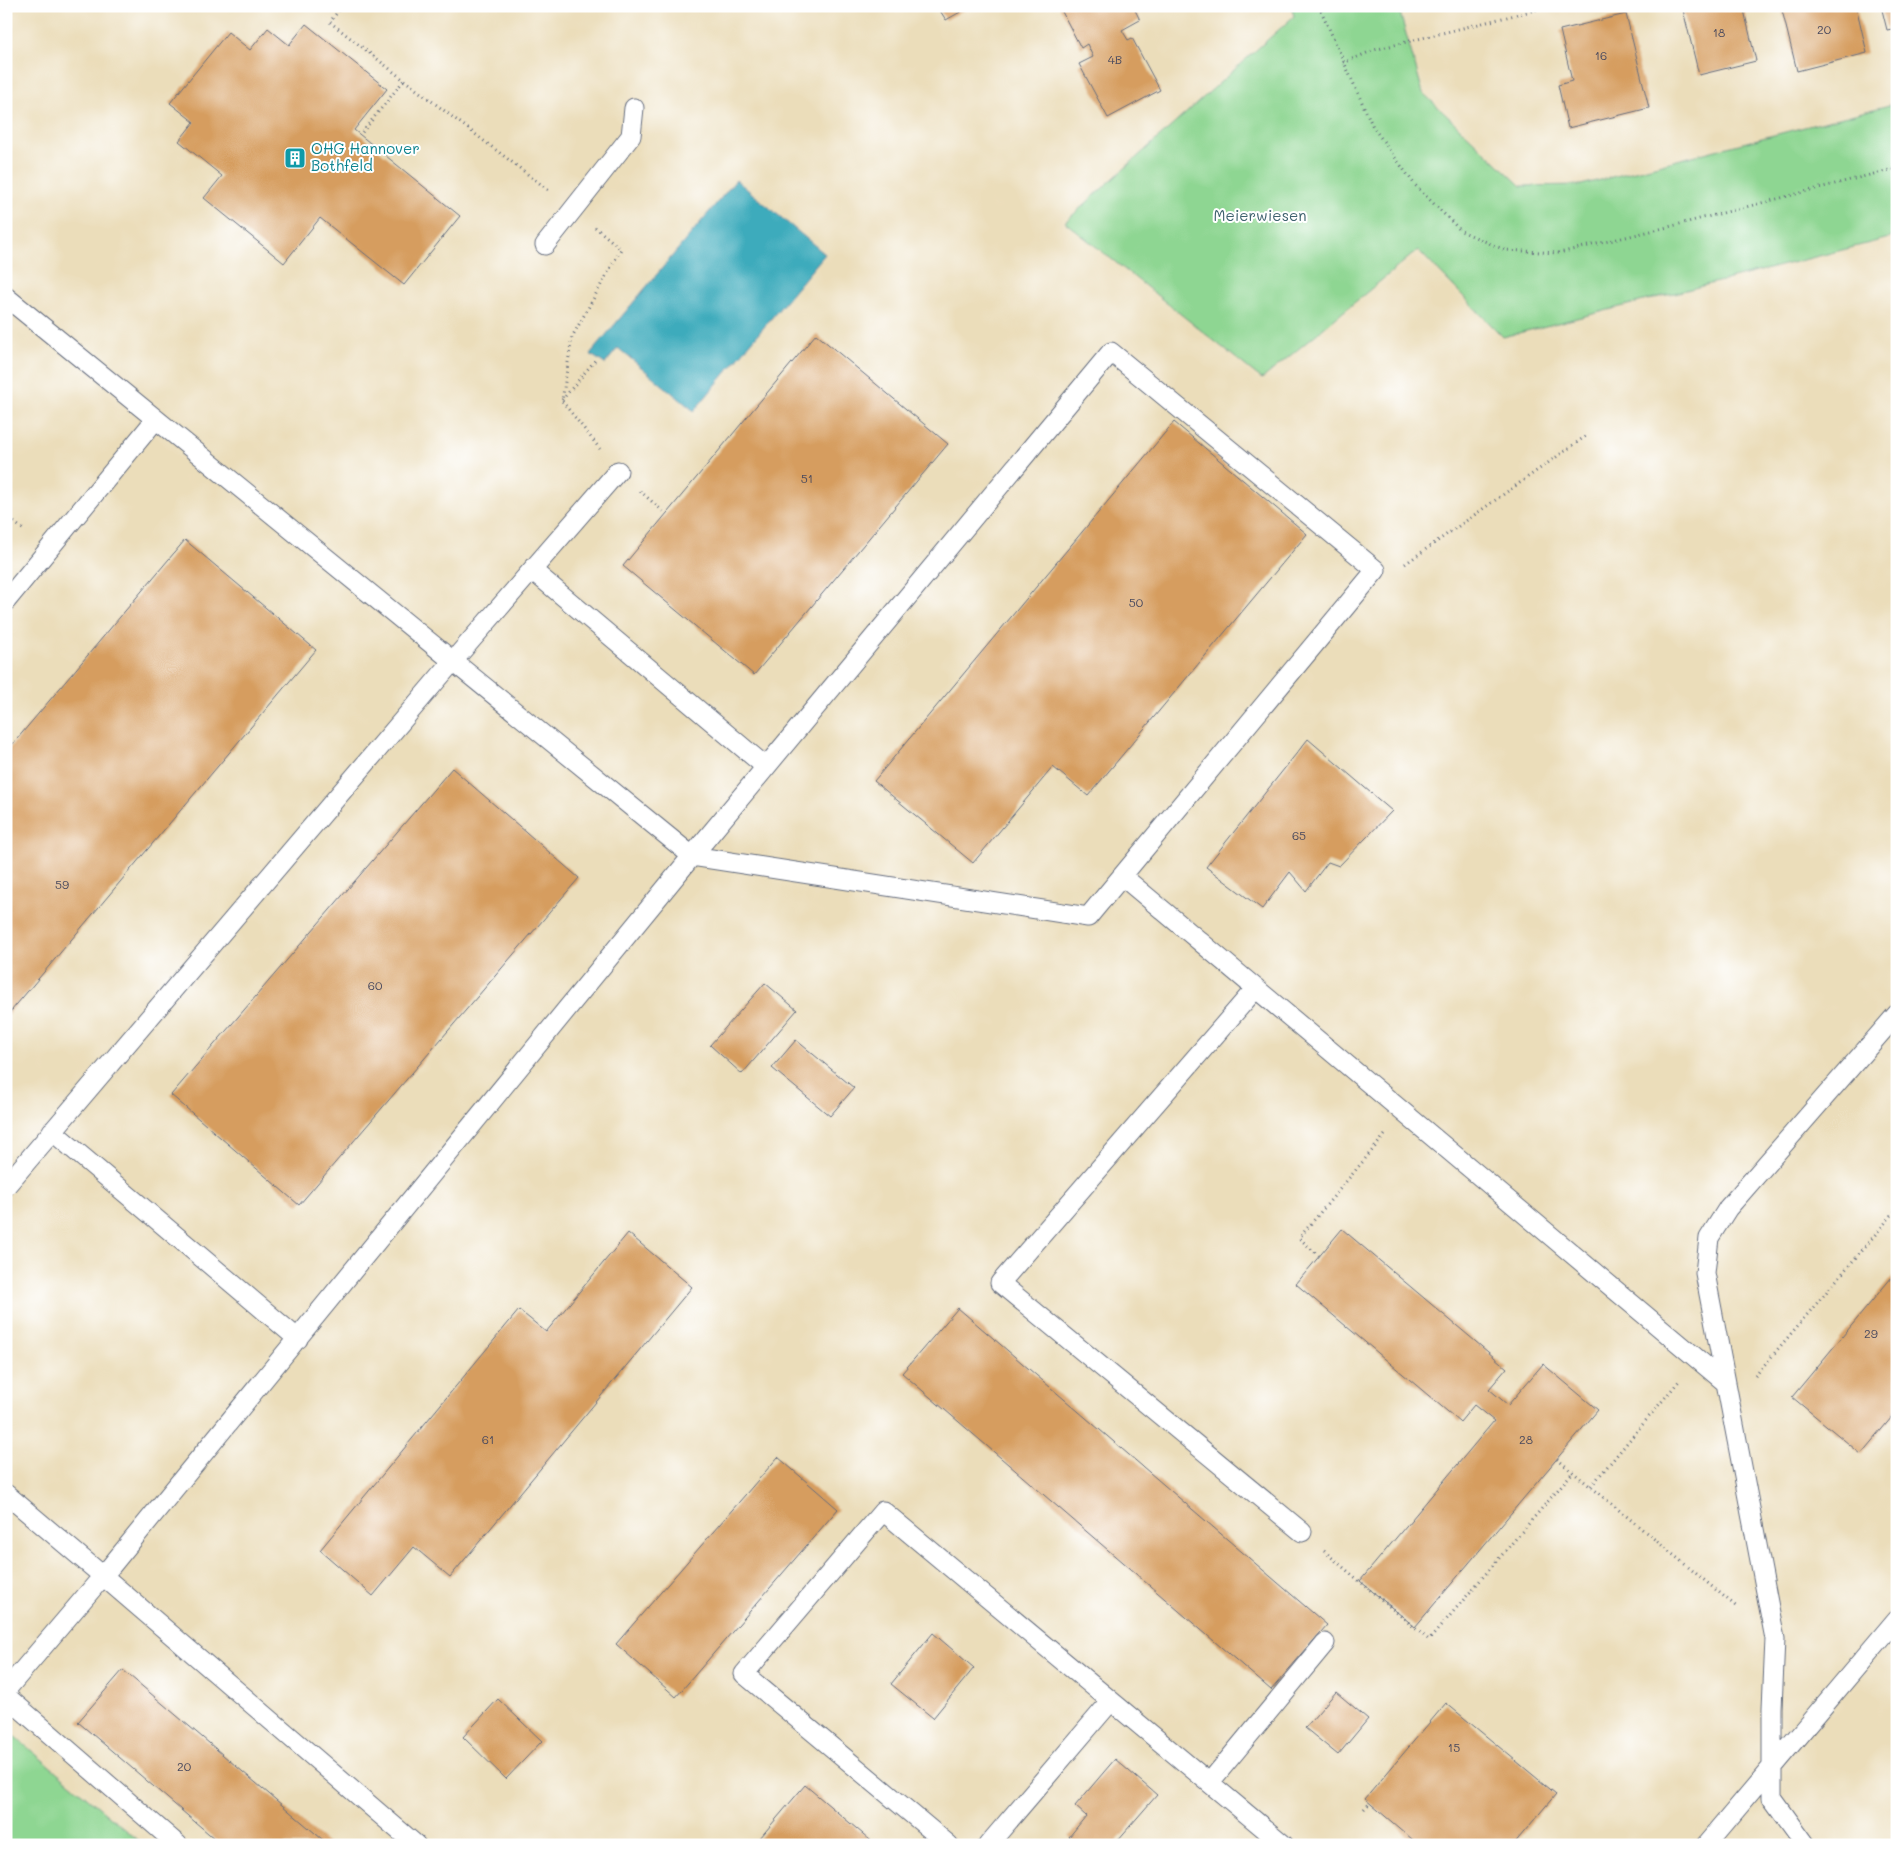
<svg xmlns="http://www.w3.org/2000/svg" width="1903" height="1851" font-family="Mali,sans-serif">
	<rect width="100%" height="100%" fill="#fff"/>
	<filter id="ink" filterUnits="userSpaceOnUse"><feTurbulence type="fractalNoise" baseFrequency=".02" numOctaves="2"/><feDisplacementMap in="SourceGraphic" scale="10" xChannelSelector="R" yChannelSelector="G"/><feConvolveMatrix kernelMatrix="1 2 1 2 8 2 1 2 1" color-interpolation-filters="sRGB"/></filter>
	<filter id="wash" filterUnits="userSpaceOnUse"><feTurbulence type="fractalNoise" baseFrequency=".0096" numOctaves="4" result="noise"/><feDisplacementMap in="SourceGraphic" scale="20" xChannelSelector="R" yChannelSelector="G"/><feGaussianBlur stdDeviation="1.12" result="paint"/><feColorMatrix in="noise" values="0 0 0 0 0 0 0 0 0 0 0 0 0 0 0 0 0 1.4 0 .05"/><feComposite in="paint" operator="in"/></filter>
	<g filter="url(#wash)">
		<rect width="100%" height="100%" fill="#ebddba"/>
		<path fill="#8ed692" stroke="#548278" d="M 1291,6 L 1398,6 L 1423,93 L 1521,186 L 1581,185 L 1897,103 L 1897,236 L 1503,337 L 1418,250 L 1262,379 L 1065,222 L 1294,16 Z
			M 14,1736 L 144,1845 L 6,1845 L 6,1745 Z"/>
		<path fill="#3eabbc" stroke="#2c6d8d" d="M 736,180 L 825,254 L 694,411 L 618,348 L 605,364 L 590,354 Z"/>
		<g id="blocks">
			<path fill="#d69d5f" d="M 937,6 L 971,6 L 946,20 Z
				M 1059,6 L 1133,6 L 1140,20 L 1122,30 L 1128,40 L 1132,38 L 1160,90 L 1108,118 L 1079,64 L 1093,57 L 1087,44 L 1081,48 Z
				M 1682,6 L 1743,6 L 1756,61 L 1699,75 Z
				M 1781,6 L 1856,6 L 1867,53 L 1797,71 Z
				M 1881,6 L 1897,6 L 1897,28 L 1887,30 Z
				M 1626,14 L 1649,108 L 1568,128 L 1558,85 L 1572,81 L 1560,30 Z
				M 306,24 L 387,89 L 354,130 L 460,216 L 404,285 L 320,218 L 284,263 L 204,198 L 222,176 L 179,141 L 194,122 L 170,103 L 228,32 L 250,50 L 268,28 L 289,45 Z
				M 816,334 L 948,444 L 754,675 L 623,566 Z
				M 1174,422 L 1307,534 L 1088,796 L 1053,767 L 973,863 L 874,781 Z
				M 185,540 L 316,650 L 6,1017 L 6,752 Z
				M 1308,739 L 1392,811 L 1339,866 L 1328,862 L 1306,891 L 1290,872 L 1262,909 L 1206,867 Z
				M 452,768 L 579,878 L 299,1205 L 171,1095 Z
				M 765,983 L 797,1010 L 742,1074 L 710,1045 Z
				M 796,1040 L 854,1088 L 830,1116 L 772,1068 Z
				M 1342,1229 L 1507,1368 L 1489,1389 L 1508,1405 L 1543,1364 L 1598,1410 L 1415,1627 L 1360,1581 L 1494,1421 L 1474,1405 L 1460,1422 L 1296,1284 Z
				M 628,1233 L 692,1287 L 450,1577 L 414,1547 L 373,1596 L 320,1550 L 519,1310 L 546,1332 Z
				M 1897,1271 L 1897,1411 L 1861,1454 L 1792,1397 Z
				M 958,1308 L 1327,1625 L 1271,1690 L 902,1373 Z
				M 778,1457 L 838,1509 L 676,1697 L 616,1644 Z
				M 933,1633 L 974,1668 L 933,1718 L 891,1684 Z
				M 123,1670 L 329,1845 L 222,1845 L 78,1722 Z
				M 1336,1692 L 1368,1719 L 1338,1755 L 1305,1728 Z
				M 498,1699 L 542,1741 L 506,1779 L 463,1737 Z
				M 1446,1703 L 1556,1794 L 1513,1845 L 1419,1845 L 1365,1799 Z
				M 1115,1759 L 1157,1795 L 1117,1841 L 1122,1845 L 1078,1845 L 1069,1837 L 1086,1816 L 1075,1806 Z
				M 805,1785 L 876,1845 L 754,1845 Z"/>
		</g>
	</g>
	<g filter="url(#ink)">
		<use href="#blocks" fill-opacity="0" stroke="#646c7e" stroke-width="1"/>
		<g fill="none" stroke-linecap="round" stroke-linejoin="round">
			<g stroke="#646c7e" stroke-width="21">
				<path id="lane" d="M 545,245 L 631,136 L 634,108
					M 6,297 L 692,856 L 1088,917 L 1376,570 L 1111,352 L 692,856 L 103,1576 L 6,1494
					M 532,570 L 766,767
					M 6,601 L 156,419
					M 1122,876 L 1726,1383
					M 1256,988 L 1000,1283 L 1302,1532
					M 52,1131 L 298,1339
					M 6,1186 L 453,661 L 618,471
					M 6,1690 L 103,1576 L 416,1845
					M 6,1696 L 178,1845
					M 1210,1782 L 1325,1643
					M 949,1845 L 744,1674 L 883,1511 L 1284,1845
					M 988,1845 L 1111,1701
					M 1706,1845 L 1897,1619
					M 1806,1845 L 1772,1798 L 1772,1708 L 1775,1639 L 1705,1273 L 1709,1238 L 1728,1208 L 1897,1014"/>
			</g>
			<path stroke="#646c7e" stroke-width="3" stroke-dasharray="1 4" stroke-linecap="butt" d="M 342,6 L 330,22 L 404,80 L 360,135
				M 1319,6 L 1373,127 L 1415,185 L 1461,231 L 1505,250 L 1559,253 L 1676,225 L 1897,168
				M 1343,63 L 1374,50 L 1551,6
				M 404,80 L 551,192
				M 595,227 L 621,249 L 572,337 L 562,401 L 600,449
				M 562,400 L 597,358
				M 640,491 L 666,514
				M 6,516 L 25,531
				M 1405,564 L 1586,436
				M 1319,1256 L 1299,1238 L 1385,1135
				M 1755,1376 L 1897,1209
				M 1557,1459 L 1738,1608
				M 1591,1486 L 1679,1381
				M 1324,1551 L 1429,1640 L 1573,1472
				M 1364,1809 L 1370,1803"/>
			<use href="#lane" stroke="#fff" stroke-width="19"/>
		</g>
	</g>
	<defs>
		<g id="building-square" transform="scale(1.125)"><rect x="-9" y="-9" width="18" height="18" rx="4" fill="#0f9aa8" stroke="#fff"/><path d="M-4-6H4V6H1V3H-1V6H-4ZM-2.5-4.3h1.7v1.8h-1.7ZM.8-4.3h1.7v1.8H.8ZM-2.5-1h1.7V.8h-1.7ZM.8-1h1.7V.8H.8Z" fill="#fff"/></g>
	</defs>
	<g fill-rule="evenodd">
		<use href="#building-square" x="295" y="158"/>
	</g>
	<g text-anchor="middle" stroke-width="4" stroke-linejoin="round" paint-order="stroke">
		<g font-size="12" fill="#4a4a5e">
			<text x="1824" y="34">20</text>
			<text x="1719" y="37">18</text>
			<text x="1601" y="60">16</text>
			<text x="1115" y="64">4B</text>
			<text x="807" y="483">51</text>
			<text x="1136" y="607">50</text>
			<text x="1299" y="840">65</text>
			<text x="62" y="889">59</text>
			<text x="375" y="990">60</text>
			<text x="1871" y="1338">29</text>
			<text x="488" y="1444">61</text>
			<text x="1526" y="1444">28</text>
			<text x="1454" y="1752">15</text>
			<text x="184" y="1771">20</text>
		</g>
		<g font-size="15" fill="#0d838f" stroke="#fff" text-anchor="start">
			<text x="311" y="154">OHG Hannover<tspan x="311" dy="17">Bothfeld</tspan></text>
		</g>
		<g font-size="15" fill="#3e616e" stroke="#fff">
			<text x="1260" y="221">Meierwiesen</text>
		</g>
	</g>
	<rect width="1903" height="1851" fill="none" stroke="#fff" stroke-width="25"/>
</svg>
